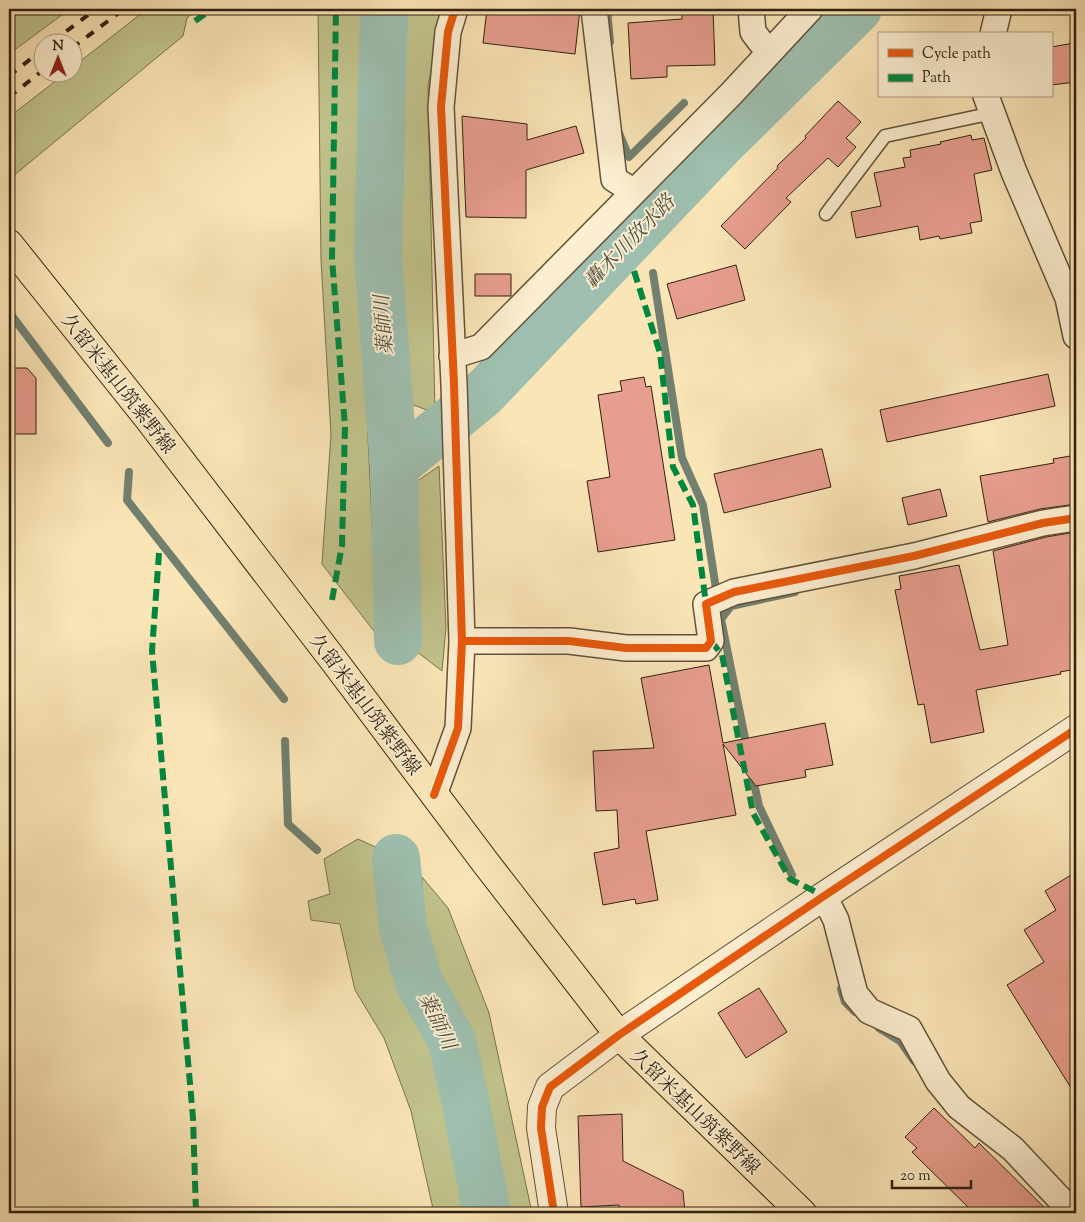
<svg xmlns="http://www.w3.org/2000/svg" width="1085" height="1222" font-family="'Sorts Mill Goudy','Noto Serif JP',serif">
	<rect width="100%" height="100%" fill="#fae5b6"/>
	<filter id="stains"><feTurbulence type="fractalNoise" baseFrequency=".004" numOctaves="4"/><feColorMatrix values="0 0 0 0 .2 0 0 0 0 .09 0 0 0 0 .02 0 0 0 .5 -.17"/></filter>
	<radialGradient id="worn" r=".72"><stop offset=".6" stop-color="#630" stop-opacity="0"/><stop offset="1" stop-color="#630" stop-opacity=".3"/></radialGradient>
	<path fill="#c1c38c" stroke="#78724e" d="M 9,9 L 70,9 L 9,54 Z
		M 147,9 L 197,9 L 187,18 L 183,36 L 12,177 L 9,174 L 9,117 L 66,73 L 72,72 L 73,67 Z
		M 318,9 L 365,9 L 357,195 L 377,635 L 322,564 L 331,435 L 321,260 Z
		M 406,9 L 444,9 L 428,86 L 435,413 L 408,403 L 389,234 Z
		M 439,466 L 446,627 L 442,671 L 412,648 L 413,484 Z
		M 358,839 L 382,850 L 382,926 L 391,966 L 435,1053 L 469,1213 L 434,1213 L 411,1111 L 384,1038 L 355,990 L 340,924 L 311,920 L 308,901 L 330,894 L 324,859 Z
		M 422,877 L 448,908 L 489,1013 L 532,1213 L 509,1213 L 474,1050 L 422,931 Z"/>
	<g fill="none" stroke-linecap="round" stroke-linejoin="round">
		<path stroke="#728070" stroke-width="8" d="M 607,9 L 610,42
			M 619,133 L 629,157 L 684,103
			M 653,273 L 682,458 L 703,505 L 716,589
			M 9,312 L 108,443
			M 129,472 L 127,500 L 284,699
			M 285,741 L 288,824 L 317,850
			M 747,748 L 721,619 L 731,606 L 795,592
			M 752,774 L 759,806 L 792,875
			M 841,989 L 845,1002 L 855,1012
			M 879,1028 L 900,1041 L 914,1061"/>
		<path stroke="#9ebfaf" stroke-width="48" d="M 384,9 L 378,256 L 394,467 L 398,641
			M 394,467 L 483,394 L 719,146 L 858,9
			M 396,858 L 403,928 L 419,982 L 452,1041 L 464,1095 L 487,1213"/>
	</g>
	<path fill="#e89e8f" stroke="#2f2111" d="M 487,9 L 580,9 L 575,54 L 483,43 Z
		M 682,9 L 713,9 L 715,65 L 667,66 L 667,77 L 631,79 L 628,23 L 682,19 Z
		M 1074,43 L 1076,54 L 1076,82 L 1051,85 L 1051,47 Z
		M 838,101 L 861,122 L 846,138 L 856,147 L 838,167 L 828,158 L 786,198 L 791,202 L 745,249 L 721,226 L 778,168 L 777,166 L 806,138 L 805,136 Z
		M 462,116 L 527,124 L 527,140 L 576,126 L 584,153 L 526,170 L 526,218 L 466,217 Z
		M 971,135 L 972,140 L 984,138 L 992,170 L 974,174 L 982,221 L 970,223 L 972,233 L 940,239 L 939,236 L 920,240 L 918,226 L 856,238 L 851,212 L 881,206 L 874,173 L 905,167 L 903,158 L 911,157 L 910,150 L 941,144 L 940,142 Z
		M 736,265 L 745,300 L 677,319 L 667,284 Z
		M 475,274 L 511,274 L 511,296 L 475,296 Z
		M 11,368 L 27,368 L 36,378 L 36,434 L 10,434 Z
		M 1048,374 L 1055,406 L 887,442 L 880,410 Z
		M 644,377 L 646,387 L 651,386 L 675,540 L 598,552 L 587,481 L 610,477 L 598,395 L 622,391 L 620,381 Z
		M 820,449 L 822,449 L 831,487 L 724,513 L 714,474 Z
		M 1076,455 L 1076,504 L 1040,509 L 988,522 L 980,476 L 1054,463 L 1053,459 Z
		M 940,489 L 947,516 L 908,525 L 902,498 Z
		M 1076,532 L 1076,669 L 1060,672 L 1061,674 L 976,690 L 984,732 L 931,743 L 924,704 L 918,705 L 895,590 L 901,589 L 899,576 L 959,565 L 980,650 L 1008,645 L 993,551 L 1046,537 Z
		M 709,665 L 723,743 L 825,723 L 833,765 L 805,770 L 806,777 L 756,786 L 723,744 L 736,815 L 646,831 L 658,900 L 636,904 L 635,899 L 603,905 L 594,853 L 619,848 L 617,810 L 596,811 L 593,751 L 654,748 L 641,678 Z
		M 1076,872 L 1076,1096 L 1007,985 L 1044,962 L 1024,930 L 1056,910 L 1045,891 Z
		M 759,988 L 787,1032 L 746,1058 L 718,1013 Z
		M 934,1108 L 975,1148 L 979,1143 L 1050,1213 L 974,1213 L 912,1152 L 917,1148 L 905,1137 Z
		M 622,1114 L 623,1161 L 683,1191 L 685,1213 L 620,1213 L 619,1205 L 581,1207 L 578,1116 Z"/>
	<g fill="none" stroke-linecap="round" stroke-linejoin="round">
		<g stroke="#62523a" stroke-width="15">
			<path id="service" d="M 826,214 L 885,136 L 993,113"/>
		</g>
		<g stroke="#62523a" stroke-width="28">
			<path id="minor" d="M 594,9 L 614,179 L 634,192
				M 751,9 L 753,32 L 769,53
				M 993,34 L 999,9
				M 986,96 L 1014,172 L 1068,298 L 1076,336
				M 452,356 L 481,347 L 731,94 L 810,9
				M 462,641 L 569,641 L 626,648 L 706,648 L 711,641 L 706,604 L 734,592 L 914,556 L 1043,523 L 1076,518
				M 434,795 L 458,728 L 462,641 L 454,384 L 441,107 L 448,32 L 455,9
				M 824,896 L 836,920 L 855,994 L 869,1011 L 909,1029 L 938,1081 L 959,1107 L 1013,1149 L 1073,1213"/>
		</g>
		<g stroke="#62523a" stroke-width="30">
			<path id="tertiary" d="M 554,1213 L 541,1128 L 542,1107 L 550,1087 L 619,1035 L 824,896 L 1076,729"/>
		</g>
		<g stroke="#2f2111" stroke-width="30">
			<path id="primary" d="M 9,244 L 148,418 L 338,666 L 485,862 L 619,1035 L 802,1213"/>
		</g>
		<use href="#service" stroke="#fceed0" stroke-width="12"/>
		<use href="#minor" stroke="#fceed0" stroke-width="25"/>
		<use href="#tertiary" stroke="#fceed0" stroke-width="28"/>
		<use href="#primary" stroke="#fae5b6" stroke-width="28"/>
		<path stroke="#2f2111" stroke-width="4" stroke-dasharray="9 9" stroke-linecap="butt" d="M 52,42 L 96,9
			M 72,48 L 124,9
			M 9,76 L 42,50
			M 9,97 L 42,71"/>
		<path stroke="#00873e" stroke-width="6" stroke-dasharray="12 6" stroke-linecap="butt" d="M 195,21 L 212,9
			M 634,271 L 660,353 L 673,467 L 693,505 L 706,604
			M 159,553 L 152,651 L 193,1118 L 196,1213
			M 332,600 L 342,545 L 345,427 L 332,258 L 336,9
			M 711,641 L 722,655 L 753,813 L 790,879 L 824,896"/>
		<g stroke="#fceed0" stroke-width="11">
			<path id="cycleway" d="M 462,641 L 569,641 L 626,648 L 706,648 L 711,641 L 706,604 L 734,592 L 914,556 L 1043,523 L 1076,518
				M 434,795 L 458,728 L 462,641 L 454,384 L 441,107 L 448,32 L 455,9
				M 554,1213 L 541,1128 L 542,1107 L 550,1087 L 619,1035 L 824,896 L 1076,729"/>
		</g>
		<use href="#cycleway" stroke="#e8590c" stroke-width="8"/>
	</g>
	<g text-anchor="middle" stroke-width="4" stroke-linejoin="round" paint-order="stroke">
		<g font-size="19" fill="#2f2111" stroke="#fceed0">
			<text transform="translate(119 383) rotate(52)" y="7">久留米基山筑紫野線</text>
			<text transform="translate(366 704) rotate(53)" y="7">久留米基山筑紫野線</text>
			<text transform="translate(696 1111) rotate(44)" y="7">久留米基山筑紫野線</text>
		</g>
		<g font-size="20" font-style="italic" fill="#505040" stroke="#fceed0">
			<text transform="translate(629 241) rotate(-46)" y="7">轟木川放水路</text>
			<text transform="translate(383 325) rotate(-94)" y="7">薬師川</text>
			<text transform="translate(438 1021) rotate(64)" y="7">薬師川</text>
		</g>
	</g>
	<rect width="1085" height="1222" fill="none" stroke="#fae5b6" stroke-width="30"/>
	<rect x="10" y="10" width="1065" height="1202" fill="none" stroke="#2f2111" stroke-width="2.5"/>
	<rect x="15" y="15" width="1055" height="1192" fill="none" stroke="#2f2111"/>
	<rect x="878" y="32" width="175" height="65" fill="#fceed0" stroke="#aa9c84"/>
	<rect x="888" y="49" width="25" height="8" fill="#e8590c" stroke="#aa9c84"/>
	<text x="922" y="58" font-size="15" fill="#2f2111">Cycle path</text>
	<rect x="888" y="74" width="25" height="8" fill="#00873e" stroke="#aa9c84"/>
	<text x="922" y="82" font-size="15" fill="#2f2111">Path</text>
	<g transform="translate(58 58)"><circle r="24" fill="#fceed0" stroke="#aa9c84"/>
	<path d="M0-4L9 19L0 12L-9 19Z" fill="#8f2418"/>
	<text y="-8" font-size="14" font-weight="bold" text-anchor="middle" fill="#2f2111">N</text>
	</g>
	<path d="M892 1180v8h79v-8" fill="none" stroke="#2f2111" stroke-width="2.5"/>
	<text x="900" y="1180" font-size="15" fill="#2f2111" stroke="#fceed0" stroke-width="4" paint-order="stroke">20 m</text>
	<rect width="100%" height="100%" filter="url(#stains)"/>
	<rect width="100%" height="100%" fill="url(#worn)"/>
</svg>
